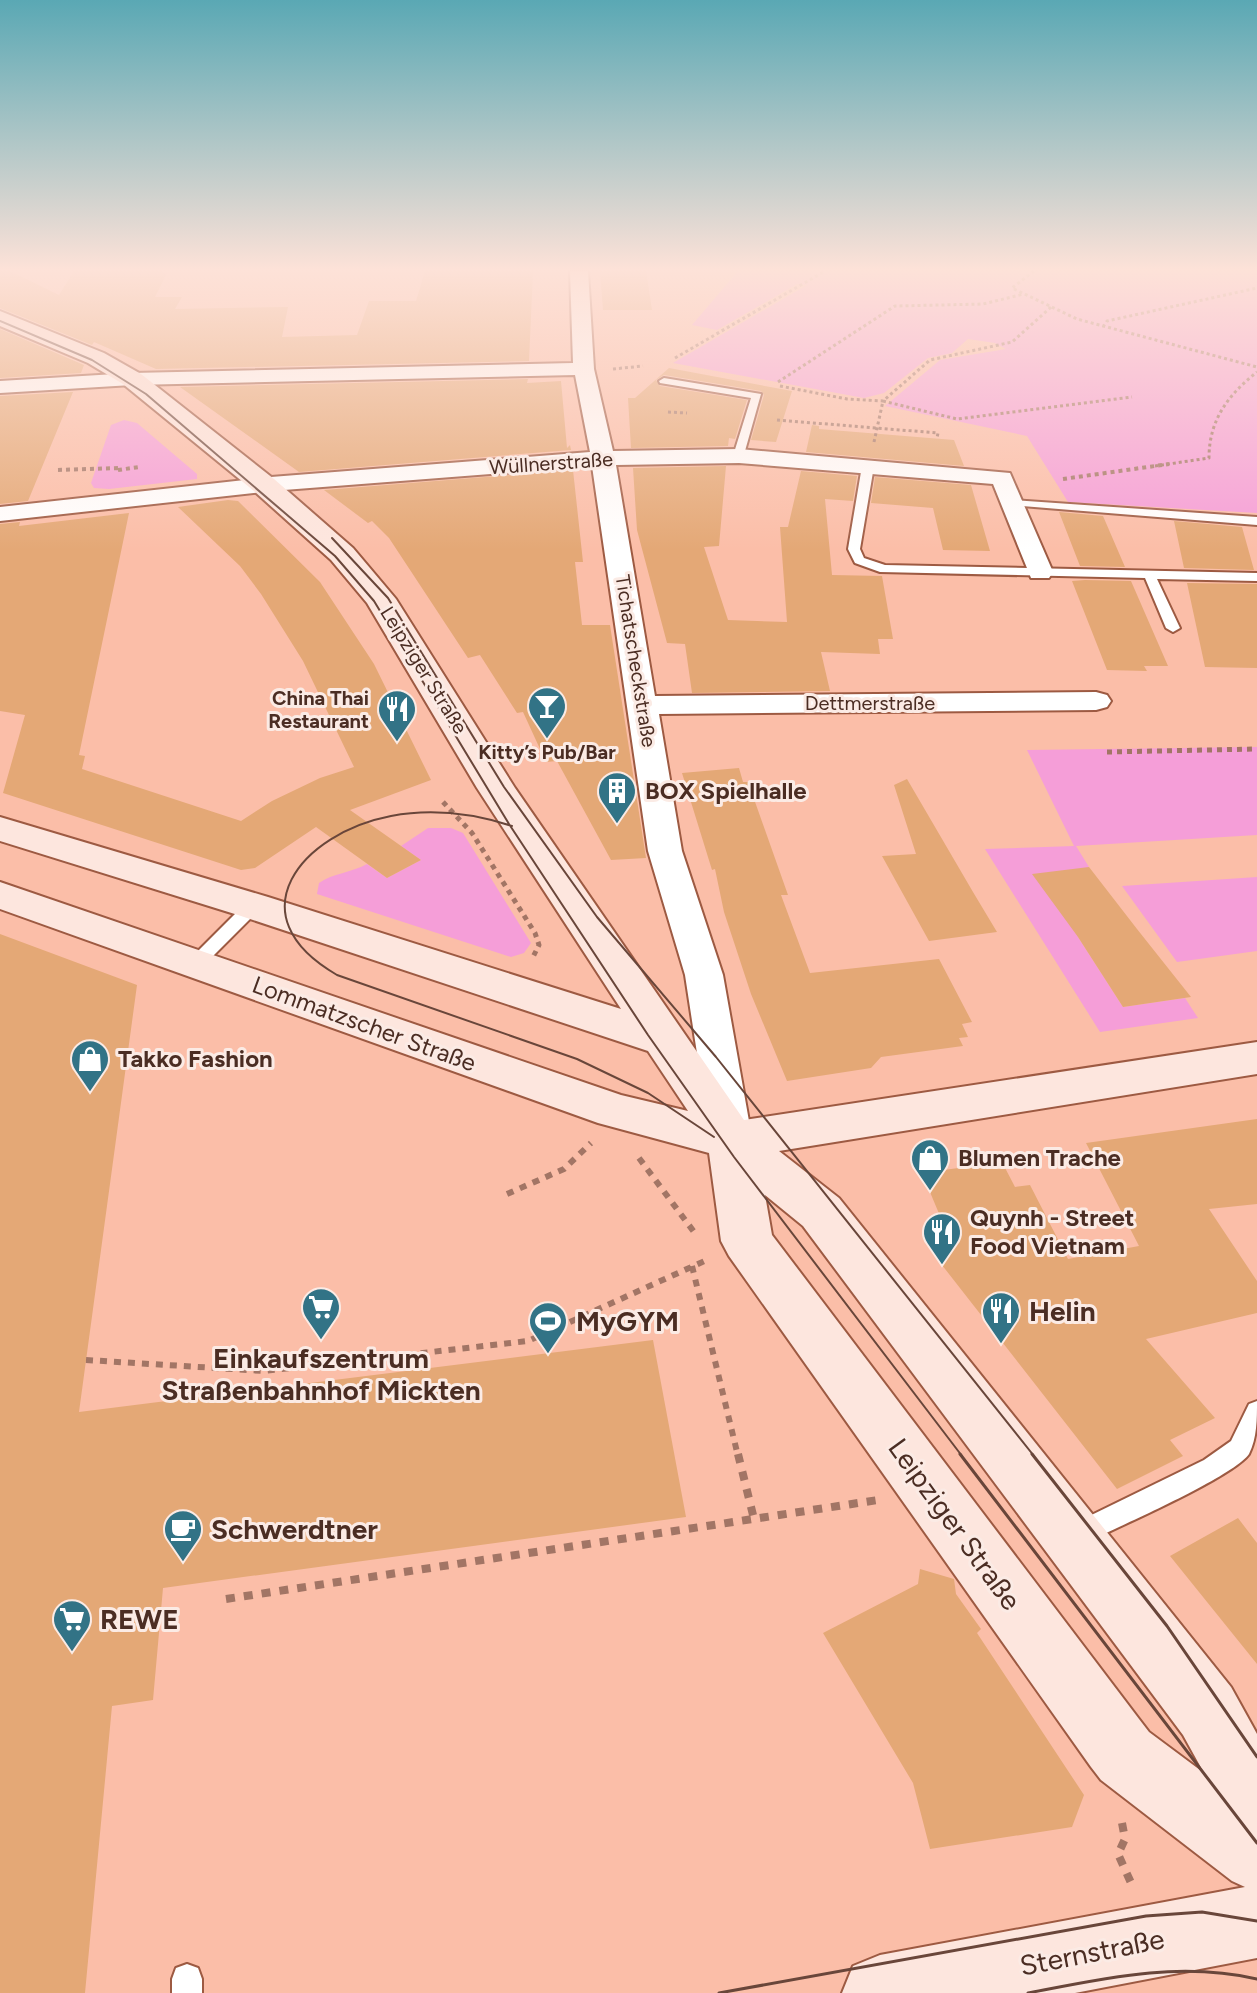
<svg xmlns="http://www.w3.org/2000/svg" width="1257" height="1993" font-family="Figtree,sans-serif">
	<rect width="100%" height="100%" fill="#fbbea8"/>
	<path fill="#f59ed8" d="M 738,271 L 1257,271 L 1257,513 L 1068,502 L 1027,436 L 885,406 L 940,360 L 1006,349 L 995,343 L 968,339 L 952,353 L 928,358 L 884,393 L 864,398 L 673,363 L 807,285 L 797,284 L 717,330 L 692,325 Z
		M 124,420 L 137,423 L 197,474 L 197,479 L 109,489 L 94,488 L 91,483 L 111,425 Z
		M 1257,747 L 1257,835 L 1076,846 L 1089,867 L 1078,937 L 1123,1007 L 1185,998 L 1198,1018 L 1100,1032 L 985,849 L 1074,846 L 1027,750 Z
		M 428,828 L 451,828 L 463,833 L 531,943 L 524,953 L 511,957 L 317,894 L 319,883 C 333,873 351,873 367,864 L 387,878 L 421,860 L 401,846 Z
		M 1257,877 L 1257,951 L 1177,962 L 1122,886 Z"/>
	<path fill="#e4a876" d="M 0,271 L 10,271 L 59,295 L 74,271 L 163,271 L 162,273 L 167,273 L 155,297 L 182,297 L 175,309 L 288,307 L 282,337 L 357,335 L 369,301 L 416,301 L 425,271 L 533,271 L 529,361 L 156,369 L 94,342 L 92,345 L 0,308 Z
		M 600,271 L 646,271 L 652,310 L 603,310 Z
		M 0,329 L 84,365 L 81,373 L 0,378 Z
		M 669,368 L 792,391 L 776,442 L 751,440 L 764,395 L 761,391 L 664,375 L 656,380 L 660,386 L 747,400 L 735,439 L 729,438 L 728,446 L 631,448 L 628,398 L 635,398 Z
		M 528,379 L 527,383 L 561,381 L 567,448 L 570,445 L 571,450 L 299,472 L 180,387 Z
		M 73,392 L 28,501 L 0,504 L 0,396 Z
		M 812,425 L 819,426 L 819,429 L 954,440 L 964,466 L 806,452 Z
		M 726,466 L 719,546 L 704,547 L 728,620 L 787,622 L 780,527 L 788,527 L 801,471 L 857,476 L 853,501 L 825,499 L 832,575 L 882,576 L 893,639 L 878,639 L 880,654 L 821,652 L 830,691 L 692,693 L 685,644 L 667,643 L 637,530 L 633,468 Z
		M 573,470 L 583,562 L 575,562 L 582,625 L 610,625 L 646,858 L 611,860 L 557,761 L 546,762 L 523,712 L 517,713 L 480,655 L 468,658 L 389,538 L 372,521 L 368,523 L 324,490 Z
		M 875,477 L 971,485 L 990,551 L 943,550 L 933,508 L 871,503 Z
		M 228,500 L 238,501 L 320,582 L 374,664 L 431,780 L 350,810 L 421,860 L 387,878 L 316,827 L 255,868 L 241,870 L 3,793 L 25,715 L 0,711 L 0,524 L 20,522 L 19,526 L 129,513 L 79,755 L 85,756 L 82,769 L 241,821 L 272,801 L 320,778 L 354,767 L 303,661 L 261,594 L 240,566 L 178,507 Z
		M 1059,512 L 1103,516 L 1125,567 L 1080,566 Z
		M 1174,521 L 1242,527 L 1254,570 L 1184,568 Z
		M 1085,580 L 1131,581 L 1168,666 L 1144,666 L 1147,671 L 1107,670 L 1072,581 Z
		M 1187,583 L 1257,584 L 1257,668 L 1205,667 Z
		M 739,768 L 743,782 L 748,782 L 788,895 L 781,895 L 810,973 L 939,959 L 972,1022 L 962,1024 L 968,1037 L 959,1038 L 963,1046 L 881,1057 L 871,1068 L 787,1081 L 751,994 L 724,912 L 715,869 L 712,870 L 682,773 Z
		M 907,779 L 973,892 L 997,932 L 929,941 L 882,856 L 916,854 L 894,785 Z
		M 1089,867 L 1137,929 L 1191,997 L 1123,1007 L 1078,937 L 1032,874 Z
		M 0,934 L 137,985 L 79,1412 L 653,1340 L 686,1517 L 163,1588 L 153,1700 L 112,1706 L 85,1993 L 0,1993 Z
		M 1257,1119 L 1257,1204 L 1209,1209 L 1257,1281 L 1257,1313 L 1146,1339 L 1215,1418 L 1170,1440 L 1183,1456 L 1117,1489 L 931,1251 L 953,1247 L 922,1173 L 1002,1162 L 1015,1187 L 1030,1185 L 1068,1259 L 1139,1246 L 1086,1143 Z
		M 1238,1518 L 1257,1543 L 1257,1664 L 1170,1556 Z
		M 920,1569 L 954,1579 L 956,1594 L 981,1629 L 977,1633 L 1084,1795 L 1072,1827 L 930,1849 L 913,1783 L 823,1633 L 918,1584 Z"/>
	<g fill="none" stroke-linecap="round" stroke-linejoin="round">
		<g stroke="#9d5a42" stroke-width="4">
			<path id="lane" d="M 664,378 L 761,394 L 743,458 L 733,456 L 751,398 L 660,383 L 659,381 Z
				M 868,463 L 874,466 L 860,549 L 864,558 L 885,565 L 1257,573 L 1257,581 L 1157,579 L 1180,628 L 1173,632 L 1166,628 L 1145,578 L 880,572 L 855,563 L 848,549 L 862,466 Z
				M 1013,500 L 1257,517 L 1257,525 L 1009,505 L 1009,501 Z
				M 253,901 L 259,902 L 261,906 L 259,910 L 201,968 L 189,968 L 186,964 L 189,960 L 247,902 Z
				M 1257,1401 C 1257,1419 1257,1438 1249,1454 C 1233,1477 1118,1527 1087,1542 L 1078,1546 L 1069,1542 L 1066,1534 L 1069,1526 L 1204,1460 L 1231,1441 L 1249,1404 Z
				M 187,1964 L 198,1968 L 202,1979 L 202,1993 L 172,1993 L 172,1979 L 176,1968 Z"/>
		</g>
		<g stroke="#9d5a42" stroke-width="4">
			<path id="street" d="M 570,271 L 588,271 L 594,369 L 613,451 L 739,449 L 1010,473 L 1053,572 L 1049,578 L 1031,578 L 993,484 L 739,463 L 616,465 L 655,696 L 1096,692 L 1107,695 L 1111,701 L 1107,707 L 1096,710 L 659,714 L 682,851 L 723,975 L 752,1138 L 746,1149 L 731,1154 L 716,1149 L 710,1138 L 685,975 L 648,851 L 592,466 L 271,491 L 0,521 L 0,507 L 271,477 L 590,452 L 575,375 L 132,385 L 0,393 L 0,381 L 132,373 L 573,363 Z"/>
		</g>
		<g stroke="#9d5a42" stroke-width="4">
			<path id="secondary" d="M 0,311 L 104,353 L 141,374 L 274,479 L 353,548 L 396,599 L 515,788 L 744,1120 L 1257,1042 L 1257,1074 L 779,1151 L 839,1198 L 1231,1687 L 1257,1734 L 1257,1958 L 1075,1993 L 842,1993 L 853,1966 L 880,1955 L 1245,1887 L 1232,1881 L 1101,1780 L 1091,1767 L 729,1256 L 721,1241 L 709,1153 L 598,1123 L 0,909 L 0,882 L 621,1095 L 688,1111 L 648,1051 L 238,915 L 0,841 L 0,817 L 268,897 L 621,1009 L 477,788 L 367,603 L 331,560 L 254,491 L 123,384 L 88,363 L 0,326 ZM 765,1195 L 803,1226 L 1183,1735 L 1204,1773 L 1149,1732 L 1139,1719 L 772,1235 Z"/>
		</g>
		<path stroke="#a27565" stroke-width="3" stroke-dasharray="3 3" stroke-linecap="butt" d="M 1034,271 L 1012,288 L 1077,319 L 1257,367
			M 1103,327 L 1107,321 L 1257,288
			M 675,358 L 825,271
			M 613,369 L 643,366
			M 778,382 L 895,306 L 983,304 L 1024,294
			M 780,386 L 847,399 L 883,401 L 930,360 L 1012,342 L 1051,307
			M 668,412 L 687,413
			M 777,420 L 938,433 L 937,438
			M 874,442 L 883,401 L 957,419 L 1132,397
			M 1155,466 L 1209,458 C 1209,420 1228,395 1257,372"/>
		<path stroke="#a27565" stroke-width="4" stroke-dasharray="4 4" stroke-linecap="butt" d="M 58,470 L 121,468
			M 118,470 L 139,467
			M 1063,479 L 1169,464"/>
		<path stroke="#a27565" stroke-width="5" stroke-dasharray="5 5" stroke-linecap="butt" d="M 1107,752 L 1257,749
			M 443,802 L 472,833 L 535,933 L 539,945 L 533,957"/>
		<path stroke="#a27565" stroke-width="6" stroke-dasharray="7 7" stroke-linecap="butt" d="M 639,1158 L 697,1236
			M 507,1194 L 564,1169 L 591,1143
			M 692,1266 L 738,1456
			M 86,1360 L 264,1371 L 528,1341 L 709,1259"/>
		<path stroke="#a27565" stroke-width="8" stroke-dasharray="9 9" stroke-linecap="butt" d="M 738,1454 L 754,1519
			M 226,1599 L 878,1500
			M 1122,1823 L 1125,1839 L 1118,1854 L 1132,1885"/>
		<use href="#lane" fill="#fff" fill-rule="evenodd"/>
		<use href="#street" fill="#fff" fill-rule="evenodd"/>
		<use href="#secondary" fill="#fde6de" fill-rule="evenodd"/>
		<path stroke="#69463a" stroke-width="2" d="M 0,321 L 92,360 L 146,394 L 335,556 L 374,601 L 509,824 L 648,1035 L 734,1157 L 962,1456
			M 332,538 L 388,598 L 504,787 L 597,917 L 716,1057 L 1034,1456
			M 512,826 C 472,813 433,808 391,816 C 302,833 233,915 337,975 L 577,1059 L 648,1093 L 714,1137"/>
		<path stroke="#69463a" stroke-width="3" d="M 960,1454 L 1257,1843
			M 1032,1454 L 1167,1626 L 1257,1757
			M 719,1993 L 1146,1916 L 1202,1912 L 1257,1921
			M 1028,1993 C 1105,1978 1179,1961 1257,1979"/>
	</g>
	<linearGradient id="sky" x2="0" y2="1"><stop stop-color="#5aa8b4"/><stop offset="0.49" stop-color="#fde2d8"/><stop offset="1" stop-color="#fde2d8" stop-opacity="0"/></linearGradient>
	<rect width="1257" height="550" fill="url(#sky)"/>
	<defs>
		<g id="bar-pin" transform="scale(2)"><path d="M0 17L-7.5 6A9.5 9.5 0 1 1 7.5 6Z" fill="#327386" stroke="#fbebe5"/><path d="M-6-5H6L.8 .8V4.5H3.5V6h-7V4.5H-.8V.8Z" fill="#fff"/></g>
		<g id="restaurant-pin" transform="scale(2)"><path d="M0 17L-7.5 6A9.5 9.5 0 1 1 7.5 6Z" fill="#327386" stroke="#fbebe5"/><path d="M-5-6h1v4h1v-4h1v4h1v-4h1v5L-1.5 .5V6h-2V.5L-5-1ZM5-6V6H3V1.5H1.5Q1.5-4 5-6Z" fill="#fff"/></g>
		<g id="building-pin" transform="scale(2)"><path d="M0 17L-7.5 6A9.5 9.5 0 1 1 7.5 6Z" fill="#327386" stroke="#fbebe5"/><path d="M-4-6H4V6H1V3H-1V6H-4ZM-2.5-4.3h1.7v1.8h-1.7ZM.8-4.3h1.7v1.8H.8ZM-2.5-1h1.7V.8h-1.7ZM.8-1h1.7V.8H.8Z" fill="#fff"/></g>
		<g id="shop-pin" transform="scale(2)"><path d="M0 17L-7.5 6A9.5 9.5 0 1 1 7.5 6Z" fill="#327386" stroke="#fbebe5"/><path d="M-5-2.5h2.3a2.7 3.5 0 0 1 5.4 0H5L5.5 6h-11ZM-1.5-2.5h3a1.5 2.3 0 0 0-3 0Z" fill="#fff"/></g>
		<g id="supermarket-pin" transform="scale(2)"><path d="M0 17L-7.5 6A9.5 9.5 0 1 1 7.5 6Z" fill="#327386" stroke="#fbebe5"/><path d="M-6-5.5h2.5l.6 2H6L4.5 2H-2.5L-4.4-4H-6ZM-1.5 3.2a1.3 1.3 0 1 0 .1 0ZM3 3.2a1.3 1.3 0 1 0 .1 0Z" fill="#fff"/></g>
		<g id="stadium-pin" transform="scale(2)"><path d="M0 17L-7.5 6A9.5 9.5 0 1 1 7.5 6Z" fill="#327386" stroke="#fbebe5"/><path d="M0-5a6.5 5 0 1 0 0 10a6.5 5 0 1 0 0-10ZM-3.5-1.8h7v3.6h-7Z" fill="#fff"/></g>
		<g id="cafe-pin" transform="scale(2)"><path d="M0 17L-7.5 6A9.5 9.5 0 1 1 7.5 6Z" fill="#327386" stroke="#fbebe5"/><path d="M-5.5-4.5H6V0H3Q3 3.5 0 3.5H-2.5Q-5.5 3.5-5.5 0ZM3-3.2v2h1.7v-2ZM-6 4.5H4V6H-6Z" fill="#fff"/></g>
	</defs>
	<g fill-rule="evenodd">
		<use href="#bar-pin" x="547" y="706"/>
		<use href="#restaurant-pin" x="397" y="709"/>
		<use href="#building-pin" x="617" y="791"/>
		<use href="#shop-pin" x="90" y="1059"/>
		<use href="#shop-pin" x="930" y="1158"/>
		<use href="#restaurant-pin" x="942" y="1232"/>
		<use href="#supermarket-pin" x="321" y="1307"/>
		<use href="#restaurant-pin" x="1001" y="1311"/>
		<use href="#stadium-pin" x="548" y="1321"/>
		<use href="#cafe-pin" x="183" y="1529"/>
		<use href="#supermarket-pin" x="72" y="1619"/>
	</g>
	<g text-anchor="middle" stroke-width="6" stroke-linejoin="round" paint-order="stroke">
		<g font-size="20" fill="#4b2d23" stroke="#fbebe5">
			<text transform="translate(551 463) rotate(-4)" y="7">Wüllnerstraße</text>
			<text transform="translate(636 661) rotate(81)" y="7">Tichatscheckstraße</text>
			<text transform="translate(424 670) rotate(58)" y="7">Leipziger Straße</text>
			<text x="870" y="710">Dettmerstraße</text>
		</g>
		<g font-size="20" font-weight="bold" fill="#4b2d23" stroke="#fbebe5" text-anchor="end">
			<text x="369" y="705">China Thai<tspan x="369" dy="23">Restaurant</tspan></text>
			<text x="547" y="759" text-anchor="middle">Kitty’s Pub/Bar</text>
		</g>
		<g font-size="24" font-weight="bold" fill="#4b2d23" stroke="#fbebe5" text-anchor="start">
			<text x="645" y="799">BOX Spielhalle</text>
			<text x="118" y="1067">Takko Fashion</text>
			<text x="958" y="1166">Blumen Trache</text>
			<text x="970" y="1226">Quynh - Street<tspan x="970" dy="28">Food Vietnam</tspan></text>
		</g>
		<g font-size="24" fill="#4b2d23" stroke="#fbebe5">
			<text transform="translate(364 1024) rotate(20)" y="8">Lommatzscher Straße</text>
		</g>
		<g font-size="28" font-weight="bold" fill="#4b2d23" stroke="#fbebe5" text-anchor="start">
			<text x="1029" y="1321">Helin</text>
			<text x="576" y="1331">MyGYM</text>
			<text x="321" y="1368" text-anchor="middle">Einkaufszentrum<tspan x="321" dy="32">Straßenbahnhof Mickten</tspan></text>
			<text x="211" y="1539">Schwerdtner</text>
			<text x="100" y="1629">REWE</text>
		</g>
		<g font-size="28" fill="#4b2d23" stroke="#fbebe5">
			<text transform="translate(955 1524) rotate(54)" y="10">Leipziger Straße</text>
			<text transform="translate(1092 1952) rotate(-11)" y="10">Sternstraße</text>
		</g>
	</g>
</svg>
